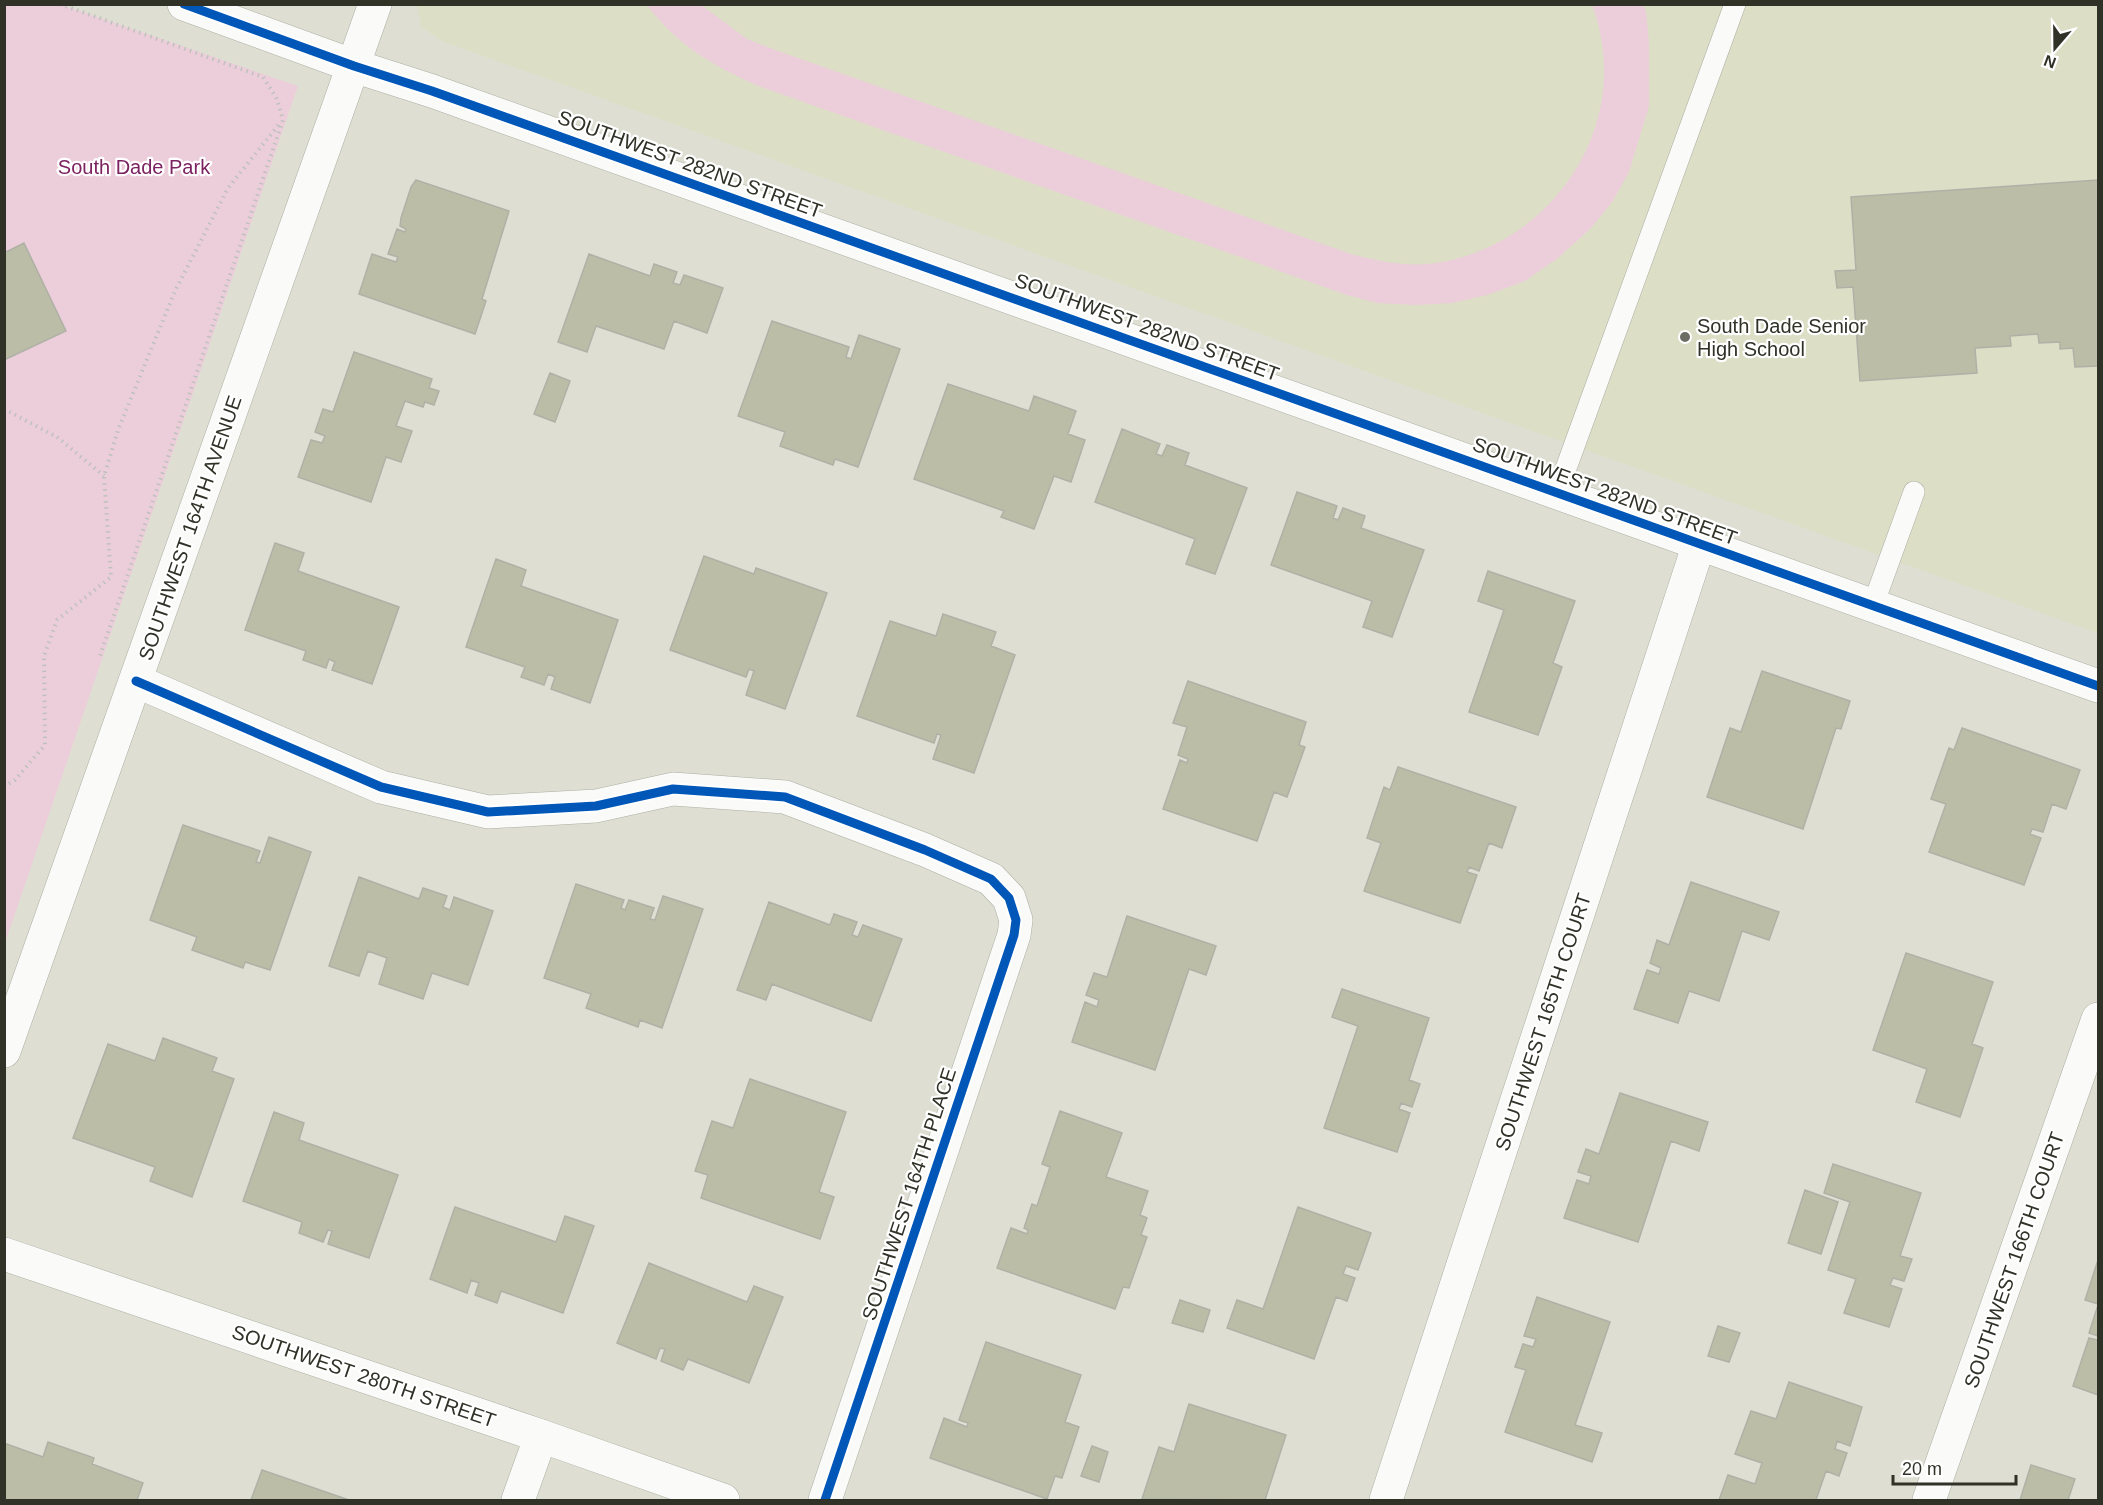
<svg xmlns="http://www.w3.org/2000/svg" width="2103" height="1505" font-family="Arial,sans-serif">
	<rect width="100%" height="100%" fill="#dedfd2"/>
	<path fill="#dcdec6" d="M 417,5 L 2098,5 L 2098,633 L 444,42 L 421,27 Z"/>
	<path fill="#eccedb" d="M 5,5 L 62,5 L 298,86 L 5,943 Z
		M 647,5 L 701,5 L 747,39 L 767,47 L 1351,254 C 1380,262 1412,268 1442,262 C 1559,240 1635,118 1592,5 L 1643,5 L 1646,11 L 1649,43 L 1649,106 L 1629,172 L 1612,202 L 1592,227 L 1558,258 L 1525,281 L 1487,295 L 1452,303 L 1415,305 L 1377,303 L 1347,295 L 756,85 C 712,65 677,45 647,5 Z"/>
	<path fill="#bbbda7" stroke="#b0b1a6" stroke-width="1.5" d="M 416,180 L 509,211 L 482,299 L 486,301 L 475,334 L 359,294 L 372,254 L 396,262 L 398,257 L 388,254 L 397,229 L 405,232 L 406,229 L 400,226 L 401,218 L 411,187 Z
		M 2098,180 L 2098,366 L 2075,367 L 2073,348 L 2060,349 L 2060,342 L 2039,343 L 2038,334 L 2010,336 L 2011,346 L 1975,348 L 1977,373 L 1860,381 L 1853,287 L 1837,288 L 1835,271 L 1856,270 L 1851,197 Z
		M 24,243 L 66,331 L 4,360 L 4,253 Z
		M 589,254 L 650,276 L 654,264 L 677,272 L 673,283 L 680,285 L 684,275 L 723,288 L 707,333 L 674,321 L 664,349 L 596,326 L 587,352 L 558,342 Z
		M 772,321 L 849,347 L 846,357 L 851,359 L 859,335 L 900,349 L 858,467 L 835,459 L 833,465 L 780,446 L 785,432 L 738,416 Z
		M 354,352 L 432,379 L 429,388 L 439,391 L 434,405 L 425,402 L 423,407 L 405,401 L 396,426 L 412,431 L 401,462 L 386,457 L 371,502 L 298,477 L 311,440 L 322,443 L 325,436 L 315,432 L 323,409 L 333,412 Z
		M 550,373 L 570,381 L 555,422 L 534,414 Z
		M 948,384 L 1029,411 L 1034,396 L 1076,411 L 1068,434 L 1085,440 L 1071,482 L 1054,476 L 1034,529 L 1001,517 L 1004,511 L 914,479 Z
		M 1122,429 L 1160,444 L 1156,454 L 1162,456 L 1167,445 L 1189,453 L 1185,465 L 1247,488 L 1215,574 L 1186,564 L 1195,539 L 1095,502 Z
		M 1297,492 L 1337,506 L 1333,518 L 1338,520 L 1343,508 L 1365,516 L 1361,528 L 1424,550 L 1392,637 L 1363,627 L 1372,601 L 1271,565 Z
		M 275,543 L 304,553 L 298,571 L 399,607 L 372,684 L 332,670 L 335,662 L 329,659 L 326,668 L 303,660 L 306,651 L 245,630 Z
		M 704,556 L 754,574 L 756,568 L 827,593 L 785,709 L 746,695 L 754,671 L 749,669 L 746,677 L 670,650 Z
		M 496,559 L 526,570 L 521,586 L 618,620 L 590,703 L 551,689 L 555,677 L 548,674 L 544,685 L 521,677 L 525,667 L 466,647 Z
		M 1488,571 L 1575,601 L 1553,663 L 1562,667 L 1538,735 L 1469,712 L 1504,610 L 1478,601 Z
		M 943,614 L 996,632 L 991,646 L 1015,655 L 974,773 L 933,759 L 941,735 L 937,734 L 934,743 L 857,716 L 890,621 L 936,636 Z
		M 1762,671 L 1850,701 L 1841,729 L 1836,728 L 1803,829 L 1707,797 L 1730,728 L 1741,732 Z
		M 1188,681 L 1306,722 L 1299,745 L 1305,747 L 1287,797 L 1274,792 L 1257,841 L 1163,809 L 1180,760 L 1187,763 L 1188,759 L 1178,755 L 1187,727 L 1173,723 Z
		M 1962,728 L 2080,770 L 2066,809 L 2052,804 L 2043,832 L 2032,829 L 2030,834 L 2041,838 L 2024,885 L 1929,852 L 1946,804 L 1931,799 L 1949,748 L 1954,750 Z
		M 1398,767 L 1516,807 L 1502,848 L 1489,843 L 1479,871 L 1469,867 L 1467,872 L 1477,875 L 1460,923 L 1364,891 L 1381,843 L 1367,838 L 1384,787 L 1390,790 Z
		M 183,825 L 260,851 L 256,862 L 260,863 L 269,837 L 311,852 L 270,970 L 245,962 L 243,968 L 192,950 L 197,937 L 150,920 Z
		M 359,877 L 419,899 L 423,888 L 447,896 L 443,907 L 450,910 L 454,897 L 493,911 L 468,985 L 432,973 L 423,999 L 379,984 L 387,958 L 368,951 L 359,976 L 329,966 Z
		M 1691,882 L 1779,912 L 1769,940 L 1742,931 L 1719,1001 L 1689,991 L 1678,1023 L 1634,1009 L 1647,970 L 1659,974 L 1661,968 L 1650,963 L 1657,940 L 1669,945 Z
		M 576,884 L 624,900 L 621,908 L 625,910 L 629,900 L 654,908 L 650,919 L 655,920 L 663,896 L 703,909 L 662,1028 L 640,1020 L 638,1027 L 586,1008 L 591,994 L 544,978 Z
		M 769,902 L 830,925 L 834,914 L 857,922 L 852,935 L 858,937 L 863,925 L 902,939 L 871,1021 L 772,984 L 766,1000 L 737,990 Z
		M 1127,916 L 1216,946 L 1206,975 L 1189,969 L 1155,1070 L 1072,1042 L 1085,1002 L 1097,1007 L 1099,1000 L 1086,995 L 1094,973 L 1107,977 Z
		M 1906,953 L 1993,982 L 1972,1044 L 1983,1048 L 1960,1117 L 1916,1102 L 1927,1069 L 1873,1050 Z
		M 1342,989 L 1429,1018 L 1409,1080 L 1420,1084 L 1412,1107 L 1401,1103 L 1399,1109 L 1410,1113 L 1397,1152 L 1324,1128 L 1358,1026 L 1332,1017 Z
		M 163,1038 L 217,1058 L 212,1071 L 234,1079 L 192,1197 L 150,1181 L 155,1167 L 73,1138 L 108,1044 L 155,1061 Z
		M 750,1079 L 846,1112 L 819,1192 L 834,1197 L 820,1239 L 701,1198 L 708,1175 L 695,1171 L 712,1121 L 733,1128 Z
		M 1620,1093 L 1708,1122 L 1699,1151 L 1671,1141 L 1638,1242 L 1564,1218 L 1577,1180 L 1589,1184 L 1591,1176 L 1578,1172 L 1586,1149 L 1599,1154 Z
		M 1060,1111 L 1122,1133 L 1106,1177 L 1148,1191 L 1140,1215 L 1147,1218 L 1141,1235 L 1147,1237 L 1129,1288 L 1123,1287 L 1115,1309 L 997,1268 L 1011,1228 L 1027,1234 L 1028,1230 L 1024,1228 L 1032,1204 L 1037,1206 L 1050,1167 L 1042,1164 Z
		M 274,1112 L 304,1123 L 299,1140 L 398,1175 L 369,1258 L 328,1244 L 332,1231 L 328,1230 L 323,1242 L 299,1233 L 302,1222 L 243,1201 Z
		M 1833,1164 L 1921,1193 L 1900,1256 L 1912,1259 L 1904,1281 L 1893,1278 L 1890,1285 L 1902,1289 L 1889,1327 L 1844,1313 L 1856,1279 L 1828,1270 L 1850,1202 L 1824,1193 Z
		M 1805,1190 L 1838,1202 L 1821,1254 L 1788,1243 Z
		M 455,1207 L 556,1242 L 565,1216 L 594,1226 L 563,1313 L 501,1291 L 497,1303 L 475,1295 L 479,1283 L 471,1280 L 467,1293 L 430,1279 Z
		M 1298,1207 L 1371,1233 L 1358,1270 L 1346,1266 L 1343,1274 L 1355,1278 L 1347,1301 L 1336,1297 L 1314,1359 L 1227,1328 L 1237,1300 L 1263,1309 Z
		M 2098,1260 L 2098,1304 L 2085,1300 Z
		M 649,1263 L 747,1302 L 754,1286 L 783,1297 L 749,1383 L 688,1359 L 683,1370 L 661,1361 L 665,1349 L 660,1348 L 656,1359 L 617,1343 Z
		M 1537,1297 L 1610,1322 L 1575,1425 L 1602,1433 L 1592,1462 L 1505,1432 L 1526,1370 L 1515,1367 L 1523,1344 L 1533,1347 L 1536,1339 L 1524,1336 Z
		M 1180,1300 L 1210,1310 L 1203,1332 L 1172,1323 Z
		M 2098,1305 L 2098,1336 L 2089,1333 Z
		M 1718,1326 L 1740,1333 L 1729,1362 L 1708,1356 Z
		M 2089,1338 L 2098,1340 L 2098,1395 L 2073,1386 Z
		M 986,1342 L 1081,1375 L 1065,1422 L 1079,1427 L 1062,1478 L 1055,1476 L 1047,1499 L 930,1458 L 944,1418 L 967,1427 L 968,1423 L 959,1420 Z
		M 1789,1382 L 1862,1407 L 1850,1446 L 1837,1441 L 1835,1449 L 1847,1453 L 1839,1476 L 1826,1471 L 1816,1500 L 1719,1500 L 1728,1475 L 1755,1484 L 1762,1463 L 1735,1454 L 1751,1411 L 1776,1419 Z
		M 1189,1404 L 1286,1435 L 1265,1500 L 1142,1499 L 1159,1447 L 1174,1452 Z
		M 48,1442 L 94,1458 L 92,1464 L 143,1483 L 137,1500 L 4,1500 L 4,1443 L 43,1457 Z
		M 1092,1446 L 1108,1452 L 1099,1482 L 1081,1476 Z
		M 2031,1465 L 2075,1479 L 2068,1500 L 2020,1500 Z
		M 262,1470 L 349,1500 L 251,1500 Z"/>
	<g fill="none" stroke-linecap="round" stroke-linejoin="round">
		<g stroke="#acaea3" stroke-width="22">
			<path id="lane" d="M 1557,493 L 1735,4
				M 1873,605 L 1914,492"/>
		</g>
		<g stroke="#acaea3" stroke-width="34">
			<path id="street" d="M 184,4 L 354,66 L 432,91 L 2098,686
				M 136,681 L 381,787 L 488,812 L 596,806 L 673,789 L 785,797 L 925,850 L 991,879 L 1009,898 L 1016,920 L 1014,935 L 825,1500
				M 4,1051 L 375,4
				M 518,1500 L 541,1436
				M 1386,1500 L 1699,544
				M 1929,1500 L 2098,1019"/>
		</g>
		<g stroke="#acaea3" stroke-width="34">
			<path id="secondary" d="M 4,1254 L 541,1436 L 723,1500"/>
		</g>
		<path stroke="#c0c1bc" stroke-width="4" stroke-dasharray="1.5 4.5" stroke-linecap="butt" d="M 60,4 L 263,77 L 277,99 L 283,120 L 99,659
			M 4,409 L 57,437 L 104,476
			M 4,787 L 15,780 L 45,745 L 44,656 L 57,620 L 111,577 L 104,476 L 118,430 L 175,291 L 228,188 L 281,122"/>
		<use href="#lane" stroke="#fafaf8" stroke-width="21"/>
		<use href="#street" stroke="#fafaf8" stroke-width="33"/>
		<use href="#secondary" stroke="#fafaf8" stroke-width="33"/>
		<g stroke="#fff" stroke-width="13">
			<path id="cycleway" d="M 184,4 L 354,66 L 432,91 L 2098,686
				M 136,681 L 381,787 L 488,812 L 596,806 L 673,789 L 785,797 L 925,850 L 991,879 L 1009,898 L 1016,920 L 1014,935 L 825,1500"/>
		</g>
		<use href="#cycleway" stroke="#0057b8" stroke-width="9"/>
	</g>
	<circle fill="#6d6e63" stroke="#fff" stroke-width="2" cx="1685" cy="337" r="6"/>
	<g text-anchor="middle" stroke-width="4.5" stroke-linejoin="round" paint-order="stroke">
		<g font-size="20" fill="#303127" stroke="#fff">
			<text transform="translate(690 164) rotate(20)" y="7">SOUTHWEST 282ND STREET</text>
			<text transform="translate(1147 327) rotate(20)" y="7">SOUTHWEST 282ND STREET</text>
			<text transform="translate(1605 491) rotate(20)" y="7">SOUTHWEST 282ND STREET</text>
			<text transform="translate(190 528) rotate(-71)" y="7">SOUTHWEST 164TH AVENUE</text>
			<text transform="translate(1543 1022) rotate(-72)" y="7">SOUTHWEST 165TH COURT</text>
			<text transform="translate(909 1194) rotate(-72)" y="7">SOUTHWEST 164TH PLACE</text>
			<text transform="translate(2014 1260) rotate(-71)" y="7">SOUTHWEST 166TH COURT</text>
			<text transform="translate(364 1376) rotate(19)" y="7">SOUTHWEST 280TH STREET</text>
		</g>
		<g font-size="20" fill="#7c2261" stroke="#fff">
			<text x="134" y="174">South Dade Park</text>
		</g>
		<g font-size="20" fill="#303127" stroke="#fff" text-anchor="start">
			<text x="1697" y="333">South Dade Senior<tspan x="1697" dy="23">High School</tspan></text>
		</g>
	</g>
	<rect width="2103" height="1505" fill="none" stroke="#303127" stroke-width="12"/>
	<g transform="translate(2055 48) rotate(200)" stroke="#ffffff" stroke-width="4.5" paint-order="stroke">
	<path d="M0-4.5L10 22L0 15L-10 22Z" fill="#303127"/>
	<text y="-9" font-size="16" font-weight="bold" text-anchor="middle" fill="#303127">N</text>
	</g>
	<path d="M1893 1475v9h123v-9" fill="none" stroke="#303127" stroke-width="3"/>
	<text x="1902" y="1475" font-size="18" fill="#303127" stroke="#ffffff" stroke-width="4.5" paint-order="stroke">20 m</text>
</svg>
